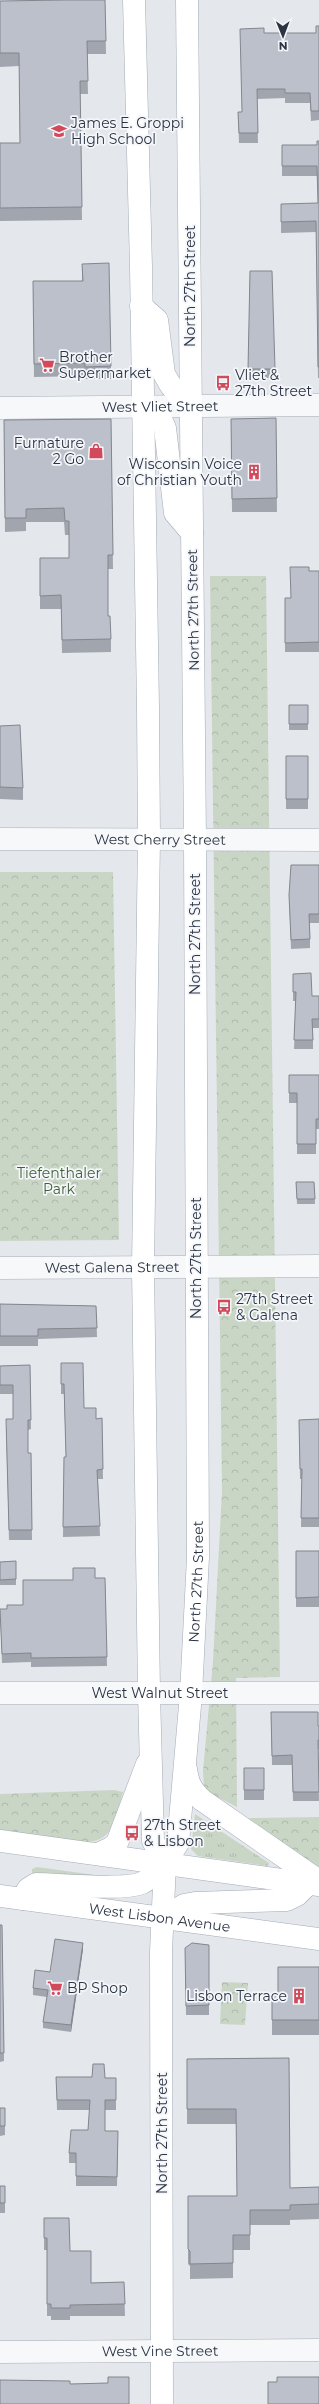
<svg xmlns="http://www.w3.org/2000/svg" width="319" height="2404" font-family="Montserrat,sans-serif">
	<defs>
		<pattern id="grass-tufts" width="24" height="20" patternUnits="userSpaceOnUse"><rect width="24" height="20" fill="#c9d6c5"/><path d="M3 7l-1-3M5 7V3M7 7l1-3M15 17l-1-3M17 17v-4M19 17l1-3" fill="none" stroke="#adb8ab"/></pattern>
		<pattern id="forest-crowns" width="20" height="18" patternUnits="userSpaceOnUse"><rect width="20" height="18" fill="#c9d6c5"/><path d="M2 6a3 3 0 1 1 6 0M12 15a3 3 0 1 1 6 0" fill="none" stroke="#adb8ab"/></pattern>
	</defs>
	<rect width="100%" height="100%" fill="#e4e7ec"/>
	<path fill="url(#grass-tufts)" d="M 195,1814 L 269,1863 L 268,1866 L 198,1856 L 191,1849 Z
		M 37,1867 L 102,1876 L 35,1876 L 32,1874 L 32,1869 Z"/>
	<path fill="url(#forest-crowns)" d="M 210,576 L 266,576 L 280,1677 L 236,1678 L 237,1807 L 208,1792 L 204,1787 L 203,1771 L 213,1662 L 222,1491 Z
		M 0,872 L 113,872 L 119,1240 L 0,1241 Z
		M 114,1790 L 123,1792 C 116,1815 116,1841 86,1842 L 0,1830 L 0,1794 Z
		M 319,1817 L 319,1871 L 241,1821 L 251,1818 Z
		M 222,1982 L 248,1983 L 245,2025 L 220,2024 Z"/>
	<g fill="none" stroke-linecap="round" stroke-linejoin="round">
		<g stroke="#a9aeb7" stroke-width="23">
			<g id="minor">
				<path id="s1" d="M 0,408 L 319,405"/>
				<path id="s2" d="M 0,839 L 319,840"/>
				<path id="s3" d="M 0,1268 L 319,1266"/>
				<path id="s4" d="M 0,1693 L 319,1693"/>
				<path id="s5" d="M 0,2352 L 319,2350"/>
			</g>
		</g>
		<g stroke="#a3abb8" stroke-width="23">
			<g id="major">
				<path d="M 134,0 L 141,267 L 148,708 L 149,838 L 143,1268 L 149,1693 L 153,1841 L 165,1863"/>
				<path d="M 141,306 L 157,320 L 164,374 L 171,386 L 190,406"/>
				<path d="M 142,407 L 159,415 L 165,428 L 175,513 L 192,533"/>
				<path d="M 186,1769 C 188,1783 191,1790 202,1800 L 319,1881"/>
				<path d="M 0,1841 L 319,1885"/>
				<path d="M 98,1854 L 111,1848 L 117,1843 L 147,1764"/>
				<path id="s6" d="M 0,1896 L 319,1939"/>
				<path d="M 23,1899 L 28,1889 L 36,1884 C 60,1884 123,1891 142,1883 C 151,1879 158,1870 165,1863"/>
				<path d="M 163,1918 L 184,1905 L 195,1903 L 287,1900 L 297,1895 L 309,1883"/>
				<path id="s7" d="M 162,2404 L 161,1952 L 165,1863 L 178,1843 L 191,1694 L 198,1557 L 195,840 L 187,0"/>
			</g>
		</g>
		<use href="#minor" stroke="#f7f8fa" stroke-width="22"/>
		<use href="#major" stroke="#fff" stroke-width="22"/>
	</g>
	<path fill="#a1a5ae" d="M 105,0 L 106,54 L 87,54 L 88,94 L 80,94 L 82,220 L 0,221 L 0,143 L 20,143 L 19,66 L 0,67 L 0,1 Z
		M 319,26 L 319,120 L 311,121 L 310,103 L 285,103 L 285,98 L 257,99 L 258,143 L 239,143 L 238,112 L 242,112 L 264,33 L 316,33 Z
		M 319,141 L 319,378 L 318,378 L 316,232 L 281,233 L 281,214 L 318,203 L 317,176 L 282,176 L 282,145 L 317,145 Z
		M 82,264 L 111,366 L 111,379 L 85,379 L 85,376 L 34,377 L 33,281 L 82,281 Z
		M 250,271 L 275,369 L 275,378 L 248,378 Z
		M 276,418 L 277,512 L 232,512 L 231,419 Z
		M 111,419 L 113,569 L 108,569 L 108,616 L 111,639 L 111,652 L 62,653 L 61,609 L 40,609 L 40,558 L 69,558 L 69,535 L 65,535 L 64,522 L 26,522 L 26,531 L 5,532 L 4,420 Z
		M 309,571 L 319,571 L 319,652 L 285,652 L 285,598 L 291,598 Z
		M 289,705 L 308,705 L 308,730 L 289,730 Z
		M 0,726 L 23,788 L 23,800 L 0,799 Z
		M 286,756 L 308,756 L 308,809 L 286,809 Z
		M 319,865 L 319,923 L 310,923 L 310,948 L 291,949 L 289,895 Z
		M 293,974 L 312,996 L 319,996 L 319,1028 L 313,1028 L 313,1049 L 294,1049 L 296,1001 L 293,1001 Z
		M 289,1075 L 319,1075 L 319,1129 L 316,1129 L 316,1154 L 297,1154 L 297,1103 L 289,1103 Z
		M 296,1182 L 314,1182 L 315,1204 L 297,1204 Z
		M 0,1304 L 96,1306 L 97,1337 L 38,1339 L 38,1346 L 0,1346 Z
		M 61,1363 L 84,1408 L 96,1419 L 102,1418 L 103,1479 L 98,1479 L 100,1536 L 63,1537 L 64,1457 L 66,1457 L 64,1394 L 61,1394 Z
		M 30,1365 L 31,1429 L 28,1430 L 28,1453 L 31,1453 L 32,1540 L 9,1540 L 6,1428 L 13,1419 L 13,1394 L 0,1394 L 0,1366 Z
		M 319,1419 L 319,1527 L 301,1527 L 302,1479 L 300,1479 L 299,1420 Z
		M 296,1551 L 319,1551 L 319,1607 L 296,1607 Z
		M 16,1561 L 16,1585 L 0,1585 L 0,1562 Z
		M 95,1578 L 105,1578 L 107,1666 L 31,1667 L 31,1662 L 2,1663 L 0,1609 L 7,1609 L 23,1605 L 73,1580 Z
		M 271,1712 L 319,1726 L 319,1749 L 318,1749 L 319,1801 L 293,1801 L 292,1765 L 272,1765 Z
		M 244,1768 L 264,1768 L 264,1800 L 244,1800 Z
		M 0,1925 L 2,1925 L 4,2061 L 0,2062 Z
		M 209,1945 L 209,2015 L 186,2015 L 185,1948 Z
		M 83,1949 L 71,2032 L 43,2028 L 43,2022 L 47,1997 L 33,1995 L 33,1988 L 50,1972 Z
		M 319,1967 L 319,2035 L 272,2035 L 272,1994 L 278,1994 Z
		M 289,2058 L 290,2188 L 319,2187 L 319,2219 L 290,2220 L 290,2225 L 250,2225 L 250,2250 L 233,2250 L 233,2278 L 190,2279 L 190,2266 L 188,2264 L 188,2196 L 237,2196 L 236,2124 L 187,2124 L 187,2059 Z
		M 56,2077 L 116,2078 L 116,2110 L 105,2110 L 105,2131 L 118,2141 L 117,2186 L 76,2186 L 76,2163 L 69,2163 L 69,2153 L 88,2130 L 90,2110 L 57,2110 Z
		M 0,2108 L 5,2108 L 5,2135 L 0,2136 Z
		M 0,2186 L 5,2186 L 5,2213 L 0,2213 Z
		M 44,2218 L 70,2251 L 91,2283 L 124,2282 L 125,2316 L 70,2316 L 70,2320 L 51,2320 L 51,2316 L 47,2316 L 47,2250 L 44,2250 Z"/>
	<path fill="#83868d" d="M 83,1943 L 83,1949 L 71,2032 L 71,2025 Z"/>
	<path fill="#bbc0ca" stroke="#83868d" d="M 64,0 L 105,0 L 106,41 L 87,41 L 88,81 L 80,81 L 82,207 L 0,208 L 0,143 L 20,143 L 19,53 L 0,53 L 0,1 Z
		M 316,26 L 319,26 L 319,111 L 311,111 L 310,93 L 285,93 L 285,89 L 257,89 L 258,133 L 239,133 L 238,112 L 242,112 L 240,29 L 264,28 L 264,33 L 316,33 Z
		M 317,141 L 319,141 L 319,367 L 318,367 L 316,221 L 281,222 L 281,204 L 318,203 L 317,166 L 282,166 L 282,145 L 317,145 Z
		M 109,263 L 111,366 L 85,367 L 85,363 L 34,364 L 33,281 L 83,281 L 82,264 Z
		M 250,271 L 272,271 L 275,369 L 248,369 Z
		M 276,418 L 277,498 L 232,499 L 231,419 Z
		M 111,419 L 113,555 L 108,555 L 108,616 L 110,616 L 111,639 L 62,640 L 61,595 L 40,596 L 40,558 L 69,558 L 69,521 L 65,521 L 64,508 L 26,509 L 26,518 L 5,518 L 4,420 Z
		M 290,567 L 309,567 L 309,571 L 319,571 L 319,642 L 285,643 L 285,598 L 291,598 Z
		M 289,705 L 308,705 L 308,724 L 289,724 Z
		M 20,725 L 23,788 L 0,787 L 0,726 Z
		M 286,756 L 308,756 L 308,799 L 286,799 Z
		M 291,865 L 319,865 L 319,914 L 309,914 L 310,939 L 291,940 L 289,895 Z
		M 311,973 L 312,996 L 319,996 L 319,1019 L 312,1019 L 313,1040 L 294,1040 L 296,992 L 293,992 L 293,974 Z
		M 289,1075 L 319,1075 L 319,1119 L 316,1119 L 316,1144 L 297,1144 L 297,1093 L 289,1093 Z
		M 296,1182 L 314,1182 L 315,1199 L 297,1199 Z
		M 0,1304 L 96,1306 L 97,1328 L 38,1329 L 38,1336 L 0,1336 Z
		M 61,1363 L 83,1363 L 84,1408 L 96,1408 L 96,1419 L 102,1418 L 103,1469 L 97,1470 L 100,1526 L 63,1527 L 64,1457 L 66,1457 L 64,1384 L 61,1384 Z
		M 30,1365 L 31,1420 L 28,1420 L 28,1453 L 31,1453 L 32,1530 L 9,1530 L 6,1419 L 13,1419 L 13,1385 L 0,1385 L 0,1366 Z
		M 319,1419 L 319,1518 L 301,1518 L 302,1469 L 300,1469 L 299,1420 Z
		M 296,1551 L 319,1551 L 319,1597 L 296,1598 Z
		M 16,1561 L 16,1579 L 0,1580 L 0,1562 Z
		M 73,1568 L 95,1568 L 95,1578 L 105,1578 L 107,1657 L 31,1658 L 31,1653 L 2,1654 L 0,1609 L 7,1609 L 7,1605 L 23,1605 L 23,1580 L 73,1580 Z
		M 271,1712 L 318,1712 L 318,1726 L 319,1726 L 319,1740 L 318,1740 L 319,1792 L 293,1792 L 292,1755 L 272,1756 Z
		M 244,1768 L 264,1768 L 264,1790 L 244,1790 Z
		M 0,1925 L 2,1925 L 4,2053 L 0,2053 Z
		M 55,1939 L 83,1943 L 71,2025 L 43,2022 L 48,1990 L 33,1988 L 35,1970 L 50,1972 Z
		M 192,1943 L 209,1945 L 209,2005 L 186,2006 L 185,1948 Z
		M 278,1967 L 319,1967 L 319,2020 L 272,2020 L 272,1994 L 278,1994 Z
		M 289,2058 L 290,2188 L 319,2187 L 319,2204 L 290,2205 L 290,2210 L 250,2210 L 250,2235 L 233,2235 L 233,2263 L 190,2264 L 190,2251 L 188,2249 L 188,2196 L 237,2196 L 236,2109 L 187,2109 L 187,2059 Z
		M 93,2064 L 104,2064 L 105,2078 L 116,2078 L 116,2100 L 105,2100 L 105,2131 L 118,2131 L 117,2177 L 76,2176 L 76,2153 L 69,2153 L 71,2130 L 88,2130 L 90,2100 L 57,2100 L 56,2077 L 92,2077 Z
		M 0,2108 L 5,2108 L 5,2126 L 0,2126 Z
		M 0,2186 L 5,2186 L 5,2203 L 0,2203 Z
		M 44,2218 L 69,2218 L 70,2251 L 91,2251 L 91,2283 L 124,2282 L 125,2304 L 70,2305 L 70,2308 L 51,2308 L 51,2304 L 47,2304 L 47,2238 L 44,2238 Z
		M 108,2377 L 129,2377 L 129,2404 L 0,2404 L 0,2380 L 70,2381 L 70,2384 L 108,2383 Z
		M 277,2377 L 319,2377 L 319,2404 L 268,2404 L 268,2382 L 277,2382 Z"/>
	<defs>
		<g id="school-bare" transform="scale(1.2)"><path d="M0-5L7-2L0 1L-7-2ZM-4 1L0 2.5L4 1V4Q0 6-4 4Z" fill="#d1495b" stroke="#f4f6f9" stroke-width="2.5" paint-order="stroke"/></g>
		<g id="supermarket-bare" transform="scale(1.2)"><path d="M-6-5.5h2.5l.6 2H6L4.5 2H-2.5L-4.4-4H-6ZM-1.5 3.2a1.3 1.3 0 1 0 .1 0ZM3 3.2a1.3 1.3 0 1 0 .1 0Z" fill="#d1495b" stroke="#f4f6f9" stroke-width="2.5" paint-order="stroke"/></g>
		<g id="bus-bare" transform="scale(1.2)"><path d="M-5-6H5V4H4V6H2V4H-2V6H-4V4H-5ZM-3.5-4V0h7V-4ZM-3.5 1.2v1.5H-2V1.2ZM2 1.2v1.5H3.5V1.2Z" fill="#d1495b" stroke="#f4f6f9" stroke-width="2.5" paint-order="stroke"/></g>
		<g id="shop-bare" transform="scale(1.2)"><path d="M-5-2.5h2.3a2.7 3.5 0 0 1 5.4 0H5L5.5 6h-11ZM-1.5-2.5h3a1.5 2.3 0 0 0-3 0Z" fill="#d1495b" stroke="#f4f6f9" stroke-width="2.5" paint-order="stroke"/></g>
		<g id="building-bare" transform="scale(1.2)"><path d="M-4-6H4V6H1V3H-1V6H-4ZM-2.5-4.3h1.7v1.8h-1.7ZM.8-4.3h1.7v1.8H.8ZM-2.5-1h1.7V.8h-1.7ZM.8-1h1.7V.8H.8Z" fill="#d1495b" stroke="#f4f6f9" stroke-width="2.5" paint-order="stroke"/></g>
	</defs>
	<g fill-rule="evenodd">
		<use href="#school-bare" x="59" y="131"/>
		<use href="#supermarket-bare" x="47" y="365"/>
		<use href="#bus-bare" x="223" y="383"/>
		<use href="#shop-bare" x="96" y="451"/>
		<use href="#building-bare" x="254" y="472"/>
		<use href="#bus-bare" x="224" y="1307"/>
		<use href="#bus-bare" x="132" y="1833"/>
		<use href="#supermarket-bare" x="55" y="1988"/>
		<use href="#building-bare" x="299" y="1996"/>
	</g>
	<g text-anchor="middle" stroke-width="3.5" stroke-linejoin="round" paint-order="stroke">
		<g font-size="14" fill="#2b3445" stroke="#f4f6f9" text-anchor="start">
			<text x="71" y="128">James E. Groppi<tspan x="71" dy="16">High School</tspan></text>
			<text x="59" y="362">Brother<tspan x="59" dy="16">Supermarket</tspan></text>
			<text x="235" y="380">Vliet &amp;<tspan x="235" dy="16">27th Street</tspan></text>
			<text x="84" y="448" text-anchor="end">Furnature<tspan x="84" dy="16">2 Go</tspan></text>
			<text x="242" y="469" text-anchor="end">Wisconsin Voice<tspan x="242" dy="16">of Christian Youth</tspan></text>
			<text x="236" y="1304">27th Street<tspan x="236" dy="16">&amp; Galena</tspan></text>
			<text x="144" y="1830">27th Street<tspan x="144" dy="16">&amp; Lisbon</tspan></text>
			<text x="67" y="1993">BP Shop</text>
			<text x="287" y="2001" text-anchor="end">Lisbon Terrace</text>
		</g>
		<g font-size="14" fill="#2b3445" stroke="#f4f6f9">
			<text transform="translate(190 286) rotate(-90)" y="5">North 27th Street</text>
			<text dy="5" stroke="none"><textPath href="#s1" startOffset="160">West Vliet Street</textPath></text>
			<text transform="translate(193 610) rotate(-91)" y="5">North 27th Street</text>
			<text dy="5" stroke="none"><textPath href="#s2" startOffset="160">West Cherry Street</textPath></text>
			<text transform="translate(195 934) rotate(-90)" y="5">North 27th Street</text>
			<text transform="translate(196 1258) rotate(-90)" y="5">North 27th Street</text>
			<text dy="5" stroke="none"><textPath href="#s3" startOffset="112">West Galena Street</textPath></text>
			<text dy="5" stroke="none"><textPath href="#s7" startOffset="827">North 27th Street</textPath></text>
			<text dy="5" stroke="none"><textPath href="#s4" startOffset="160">West Walnut Street</textPath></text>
			<text dy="5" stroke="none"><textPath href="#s6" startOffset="161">West Lisbon Avenue</textPath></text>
			<text transform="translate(162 2133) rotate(-90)" y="5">North 27th Street</text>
			<text dy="5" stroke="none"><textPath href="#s5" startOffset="160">West Vine Street</textPath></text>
		</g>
		<g font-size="14" fill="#3f6138" stroke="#f4f6f9">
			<text x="59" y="1178">Tiefenthaler<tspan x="59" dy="16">Park</tspan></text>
		</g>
	</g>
	<g transform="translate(283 36) rotate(179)" stroke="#f4f6f9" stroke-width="3" paint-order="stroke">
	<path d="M0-3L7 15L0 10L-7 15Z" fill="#2b3445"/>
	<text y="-6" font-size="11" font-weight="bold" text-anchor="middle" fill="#2b3445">N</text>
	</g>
</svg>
